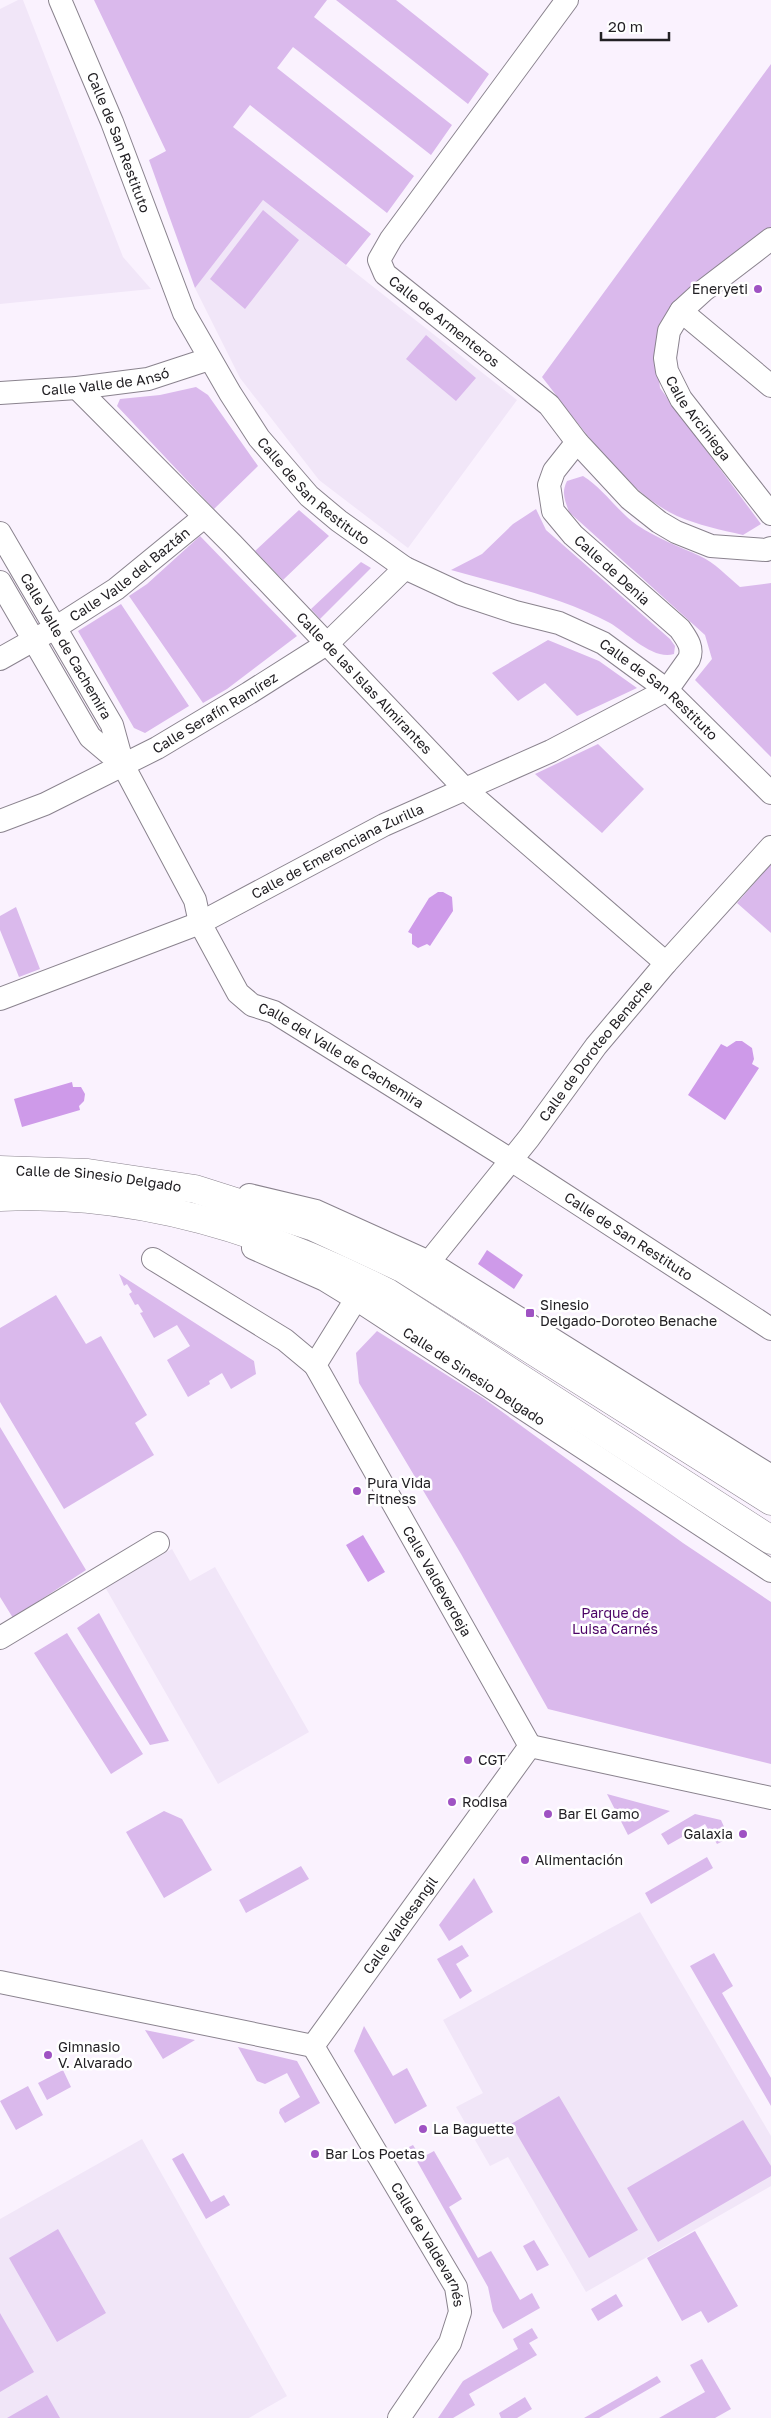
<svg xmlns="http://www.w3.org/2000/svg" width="771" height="2418" font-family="'Golos Text',sans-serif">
	<rect width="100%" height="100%" fill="#faf2fe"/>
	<path fill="#f1e6f8" d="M 18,0 L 23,0 L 123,257 L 151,289 L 0,304 L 0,9 Z
		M 263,200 L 517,400 L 408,548 L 319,480 L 240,378 L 195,288 Z
		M 172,1549 L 190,1581 L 215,1567 L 309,1732 L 218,1784 L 105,1587 Z
		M 640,1912 L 771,2136 L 771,2186 L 586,2292 L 508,2157 L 490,2166 L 456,2107 L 483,2093 L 443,2020 Z
		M 142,2139 L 287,2396 L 249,2418 L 0,2418 L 0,2219 Z"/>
	<path fill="#dab9ec" d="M 94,0 L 327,0 L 314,17 L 452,125 L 431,155 L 293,47 L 277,68 L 414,176 L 387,213 L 250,105 L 233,127 L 371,234 L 346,265 L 263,200 L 195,288 L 149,160 L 166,151 Z
		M 336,0 L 396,0 L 489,74 L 468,104 Z
		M 771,64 L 771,229 L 679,304 L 657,362 L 660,388 L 761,524 L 743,535 C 721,530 698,525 677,516 C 626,493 576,420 542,377 Z
		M 263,210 L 299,240 L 245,309 L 210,279 Z
		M 426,335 L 476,378 L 456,401 L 406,359 Z
		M 196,387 L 208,395 L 258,466 L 214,509 L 117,406 L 120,399 L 160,395 Z
		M 583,476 C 604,489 617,511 637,525 C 658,539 678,546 700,556 C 714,562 728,577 740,587 L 771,583 L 771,757 L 695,680 L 712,659 L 705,635 L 569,512 C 565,500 561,493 567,481 Z
		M 536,509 L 546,530 L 670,639 L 675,646 L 674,654 C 654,661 627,633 610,623 C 562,597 504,585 451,570 L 482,554 L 513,524 Z
		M 299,510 L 329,536 L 283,580 L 255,551 Z
		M 200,536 L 297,636 L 227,689 L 203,703 L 129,596 L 147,584 Z
		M 361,562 L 371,568 L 320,619 L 311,609 Z
		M 121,604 L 189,706 L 145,733 L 134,728 L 78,631 Z
		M 548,640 L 599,661 L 637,688 L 577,716 L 545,683 L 518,701 L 492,673 Z
		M 598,744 L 644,789 L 602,833 L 535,774 Z
		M 771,864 L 771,933 L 737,903 Z
		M 16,907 L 40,969 L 19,977 L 0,930 L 0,916 Z
		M 119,1274 L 254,1361 L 256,1374 L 231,1389 L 222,1373 L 209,1381 L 210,1384 L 188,1397 L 167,1360 L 190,1346 L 177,1325 L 154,1338 L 140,1313 L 143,1312 L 138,1304 L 135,1305 L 129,1294 L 132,1292 L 127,1284 L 124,1286 Z
		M 56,1295 L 86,1344 L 101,1336 L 147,1415 L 135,1423 L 154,1455 L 64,1509 L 0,1402 L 0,1328 Z
		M 377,1331 L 483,1398 L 683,1543 L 771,1602 L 771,1764 L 548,1709 L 461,1554 L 359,1383 L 356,1353 Z
		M 0,1427 L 86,1570 L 13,1618 L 0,1597 Z
		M 99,1613 L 169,1741 L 150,1745 L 77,1628 Z
		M 67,1633 L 143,1754 L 111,1774 L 34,1653 Z
		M 607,1794 L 670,1811 L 628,1835 Z
		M 164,1811 L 182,1819 L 212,1870 L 164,1898 L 126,1832 Z
		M 695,1814 L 721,1820 L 729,1838 L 717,1844 L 705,1824 L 668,1845 L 661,1834 Z
		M 707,1857 L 713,1868 L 651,1904 L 645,1893 Z
		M 301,1866 L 309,1879 L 246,1913 L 239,1900 Z
		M 474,1878 L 493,1912 L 449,1941 L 439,1925 Z
		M 462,1945 L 469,1956 L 456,1964 L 472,1991 L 460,1999 L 437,1959 Z
		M 714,1953 L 733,1986 L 722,1993 L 771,2078 L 771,2106 L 690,1966 Z
		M 364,2026 L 393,2076 L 407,2068 L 427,2106 L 395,2124 L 354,2051 Z
		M 145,2030 L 195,2040 L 163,2059 Z
		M 238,2047 L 297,2061 L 320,2103 L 285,2123 L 279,2113 L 280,2109 L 300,2097 L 287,2073 L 265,2084 L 257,2081 Z
		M 63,2070 L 71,2087 L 47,2100 L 38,2083 Z
		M 28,2086 L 43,2115 L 16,2130 L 0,2101 Z
		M 559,2096 L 638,2230 L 589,2258 L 511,2124 Z
		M 743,2120 L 771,2166 L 771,2176 L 658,2242 L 627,2188 Z
		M 413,2145 L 421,2158 L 434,2151 L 462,2199 L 449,2207 L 478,2258 L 491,2251 L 520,2300 L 532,2293 L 540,2308 L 503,2329 L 493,2311 L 488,2287 L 409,2147 Z
		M 183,2153 L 211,2202 L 224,2195 L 230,2205 L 206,2219 L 172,2159 Z
		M 58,2229 L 106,2313 L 57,2342 L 9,2258 Z
		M 695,2231 L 738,2306 L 708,2323 L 701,2311 L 682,2321 L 647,2258 Z
		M 534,2240 L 549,2265 L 537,2271 L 523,2246 Z
		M 616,2294 L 623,2306 L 598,2321 L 591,2309 Z
		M 0,2313 L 34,2372 L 0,2392 Z
		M 532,2328 L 538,2338 L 529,2343 L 537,2355 L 469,2394 L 475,2405 L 453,2418 L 438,2418 L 463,2381 L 518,2349 L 513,2339 Z
		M 702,2359 L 731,2409 L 715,2418 L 659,2418 L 705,2392 L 690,2365 Z
		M 657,2376 L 661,2382 L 599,2418 L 584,2418 Z
		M 47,2395 L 60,2418 L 7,2418 Z
		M 525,2397 L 532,2409 L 517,2418 L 501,2418 L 499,2413 Z"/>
	<path fill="#ce9ae9" d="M 438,892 L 443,892 L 452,897 L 453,911 L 430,946 L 427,944 L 418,948 L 412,944 L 412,934 L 408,932 L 429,898 Z
		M 736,1041 L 742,1041 L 752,1048 L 754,1059 L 752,1064 L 759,1068 L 725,1120 L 688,1095 L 721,1044 L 727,1047 Z
		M 72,1082 L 73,1087 L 81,1087 L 85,1094 L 84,1101 L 79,1106 L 80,1110 L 22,1127 L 14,1099 Z
		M 487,1250 L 523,1275 L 514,1289 L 478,1264 Z
		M 363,1535 L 385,1572 L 368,1582 L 346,1545 Z"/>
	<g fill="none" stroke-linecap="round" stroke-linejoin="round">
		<g stroke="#8a838e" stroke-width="24">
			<g id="minor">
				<path id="s1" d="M 60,0 L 112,122 L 184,313 L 230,393 L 259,438 L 309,496 L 339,521 L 405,568 L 461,594 L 515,612 L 559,623 L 603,643 L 667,690 L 771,793"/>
				<path id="s2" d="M 567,0 L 391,239 L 379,260 L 385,274 L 549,405 L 577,442 L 630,499 L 659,522 L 676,532 L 711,546 L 766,550 L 771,548"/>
				<path id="s3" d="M 771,239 L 703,291 L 681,311 L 669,331 L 665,358 L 667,371 L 681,399 L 771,514"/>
				<path d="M 681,311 L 771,386"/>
				<path id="s4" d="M 77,388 L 232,544 L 465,789 L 666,963"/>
				<path id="s5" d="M 0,393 L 77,388 L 148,379 L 209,359"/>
				<path id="s6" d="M 0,533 L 112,725 L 123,765 L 195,900 L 200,923 L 238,993 L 252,1005 L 274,1012 L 511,1160 L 771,1329"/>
				<path d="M 0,582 L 90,737 L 123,765"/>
				<path id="s7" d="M 0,659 L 55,628 L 116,589 L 204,517"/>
				<path id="s8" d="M 0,821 L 45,804 L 157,748 L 249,693 L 328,643 L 405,568"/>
				<path id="s9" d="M 0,999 L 200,923 L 384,825 L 551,751 L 667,690 L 689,659 C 694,647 686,638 680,629 L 573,535 L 553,511 L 549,485 L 554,471 L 577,442"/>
				<path d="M 249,1195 L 316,1211 L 429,1262 L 771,1476"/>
				<path id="s10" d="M 253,1248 L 325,1280 L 356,1299 L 771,1571"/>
				<path d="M 153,1259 L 285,1340 L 315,1365"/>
				<path id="s11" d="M 429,1262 L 529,1138 L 596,1046 L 666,963 L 771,847"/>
				<path id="s12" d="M 356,1299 L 315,1365 L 530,1746"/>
				<path d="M 0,1638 L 158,1543"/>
				<path d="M 530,1746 L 771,1798"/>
				<path d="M 0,1982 L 313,2046"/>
				<path id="s13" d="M 313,2046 L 456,2287 L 460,2312 L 450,2343 L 399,2418"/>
				<path id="s14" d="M 313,2046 L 530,1746"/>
			</g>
		</g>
		<g stroke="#8a838e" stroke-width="29">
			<g id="primary">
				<path id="s15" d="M 0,1170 L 88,1173 L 195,1189 L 314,1227 L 402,1268 L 771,1501"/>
				<path d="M 0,1197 C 136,1190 268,1231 388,1293 L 771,1540"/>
			</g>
		</g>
		<use href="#minor" stroke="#fff" stroke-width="22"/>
		<use href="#primary" stroke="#fff" stroke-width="28"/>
	</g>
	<g fill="#9f52c3" stroke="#fff" stroke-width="2">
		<circle cx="758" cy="289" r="5"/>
		<rect x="525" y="1308" width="10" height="10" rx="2.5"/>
		<circle cx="357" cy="1491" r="5"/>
		<circle cx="468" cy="1760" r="5"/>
		<circle cx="452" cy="1802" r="5"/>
		<circle cx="548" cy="1814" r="5"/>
		<circle cx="743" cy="1834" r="5"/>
		<circle cx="525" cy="1860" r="5"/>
		<circle cx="48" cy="2055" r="5"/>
		<circle cx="423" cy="2129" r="5"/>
		<circle cx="315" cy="2154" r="5"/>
	</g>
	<g text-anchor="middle" stroke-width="5" stroke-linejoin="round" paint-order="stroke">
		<g font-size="14" fill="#222024" stroke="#fff">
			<text dy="5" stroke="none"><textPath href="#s1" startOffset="154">Calle de San Restituto</textPath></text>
			<text dy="5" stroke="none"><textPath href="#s2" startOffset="412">Calle de Armenteros</textPath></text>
			<text dy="5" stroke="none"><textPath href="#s5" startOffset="106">Calle Valle de Ansó</textPath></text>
			<text dy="5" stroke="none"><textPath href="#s3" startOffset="236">Calle Arciniega</textPath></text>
			<text dy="5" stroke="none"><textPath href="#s1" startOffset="559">Calle de San Restituto</textPath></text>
			<text transform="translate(612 570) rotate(42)" y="5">Calle de Denia</text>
			<text dy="5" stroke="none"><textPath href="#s7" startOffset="155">Calle Valle del Baztán</textPath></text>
			<text dy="5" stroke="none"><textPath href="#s6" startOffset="131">Calle Valle de Cachemira</textPath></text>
			<text dy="5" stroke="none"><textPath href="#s4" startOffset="412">Calle de las Islas Almirantes</textPath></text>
			<text dy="5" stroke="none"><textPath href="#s1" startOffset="964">Calle de San Restituto</textPath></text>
			<text dy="5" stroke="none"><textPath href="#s8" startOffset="241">Calle Serafín Ramírez</textPath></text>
			<text dy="5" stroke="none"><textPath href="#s9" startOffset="369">Calle de Emerenciana Zurilla</textPath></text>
			<text dy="5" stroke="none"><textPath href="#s11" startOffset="269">Calle de Doroteo Benache</textPath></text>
			<text dy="5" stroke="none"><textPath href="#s6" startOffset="641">Calle del Valle de Cachemira</textPath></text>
			<text dy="5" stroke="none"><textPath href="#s15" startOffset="99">Calle de Sinesio Delgado</textPath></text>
			<text dy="5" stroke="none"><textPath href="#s6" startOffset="981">Calle de San Restituto</textPath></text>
			<text dy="5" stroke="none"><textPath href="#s10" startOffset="256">Calle de Sinesio Delgado</textPath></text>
			<text dy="5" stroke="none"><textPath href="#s12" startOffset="326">Calle Valdeverdeja</textPath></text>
			<text dy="5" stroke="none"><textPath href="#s14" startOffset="149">Calle Valdesangil</textPath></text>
			<text dy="5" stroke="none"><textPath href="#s13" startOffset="230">Calle de Valdevarnés</textPath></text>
		</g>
		<g font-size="14" fill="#222024" stroke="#fff" text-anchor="start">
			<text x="748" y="294" text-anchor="end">Eneryeti</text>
			<text x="540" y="1310">Sinesio<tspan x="540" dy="16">Delgado-Doroteo Benache</tspan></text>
			<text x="367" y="1488">Pura Vida<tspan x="367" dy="16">Fitness</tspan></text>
			<text x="478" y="1765">CGT</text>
			<text x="462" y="1807">Rodisa</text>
			<text x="558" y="1819">Bar El Gamo</text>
			<text x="733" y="1839" text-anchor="end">Galaxia</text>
			<text x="535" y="1865">Alimentación</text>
			<text x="58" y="2052">Gimnasio<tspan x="58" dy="16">V. Alvarado</tspan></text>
			<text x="433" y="2134">La Baguette</text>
			<text x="325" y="2159">Bar Los Poetas</text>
		</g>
		<g font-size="14" fill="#4c0366" stroke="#fff">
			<text x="615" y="1618">Parque de<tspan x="615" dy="16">Luisa Carnés</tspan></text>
		</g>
	</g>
	<path d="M601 32v8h68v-8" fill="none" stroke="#222024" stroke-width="2.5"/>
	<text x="608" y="32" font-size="15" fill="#222024" stroke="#ffffff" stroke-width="4" paint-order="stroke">20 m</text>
</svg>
